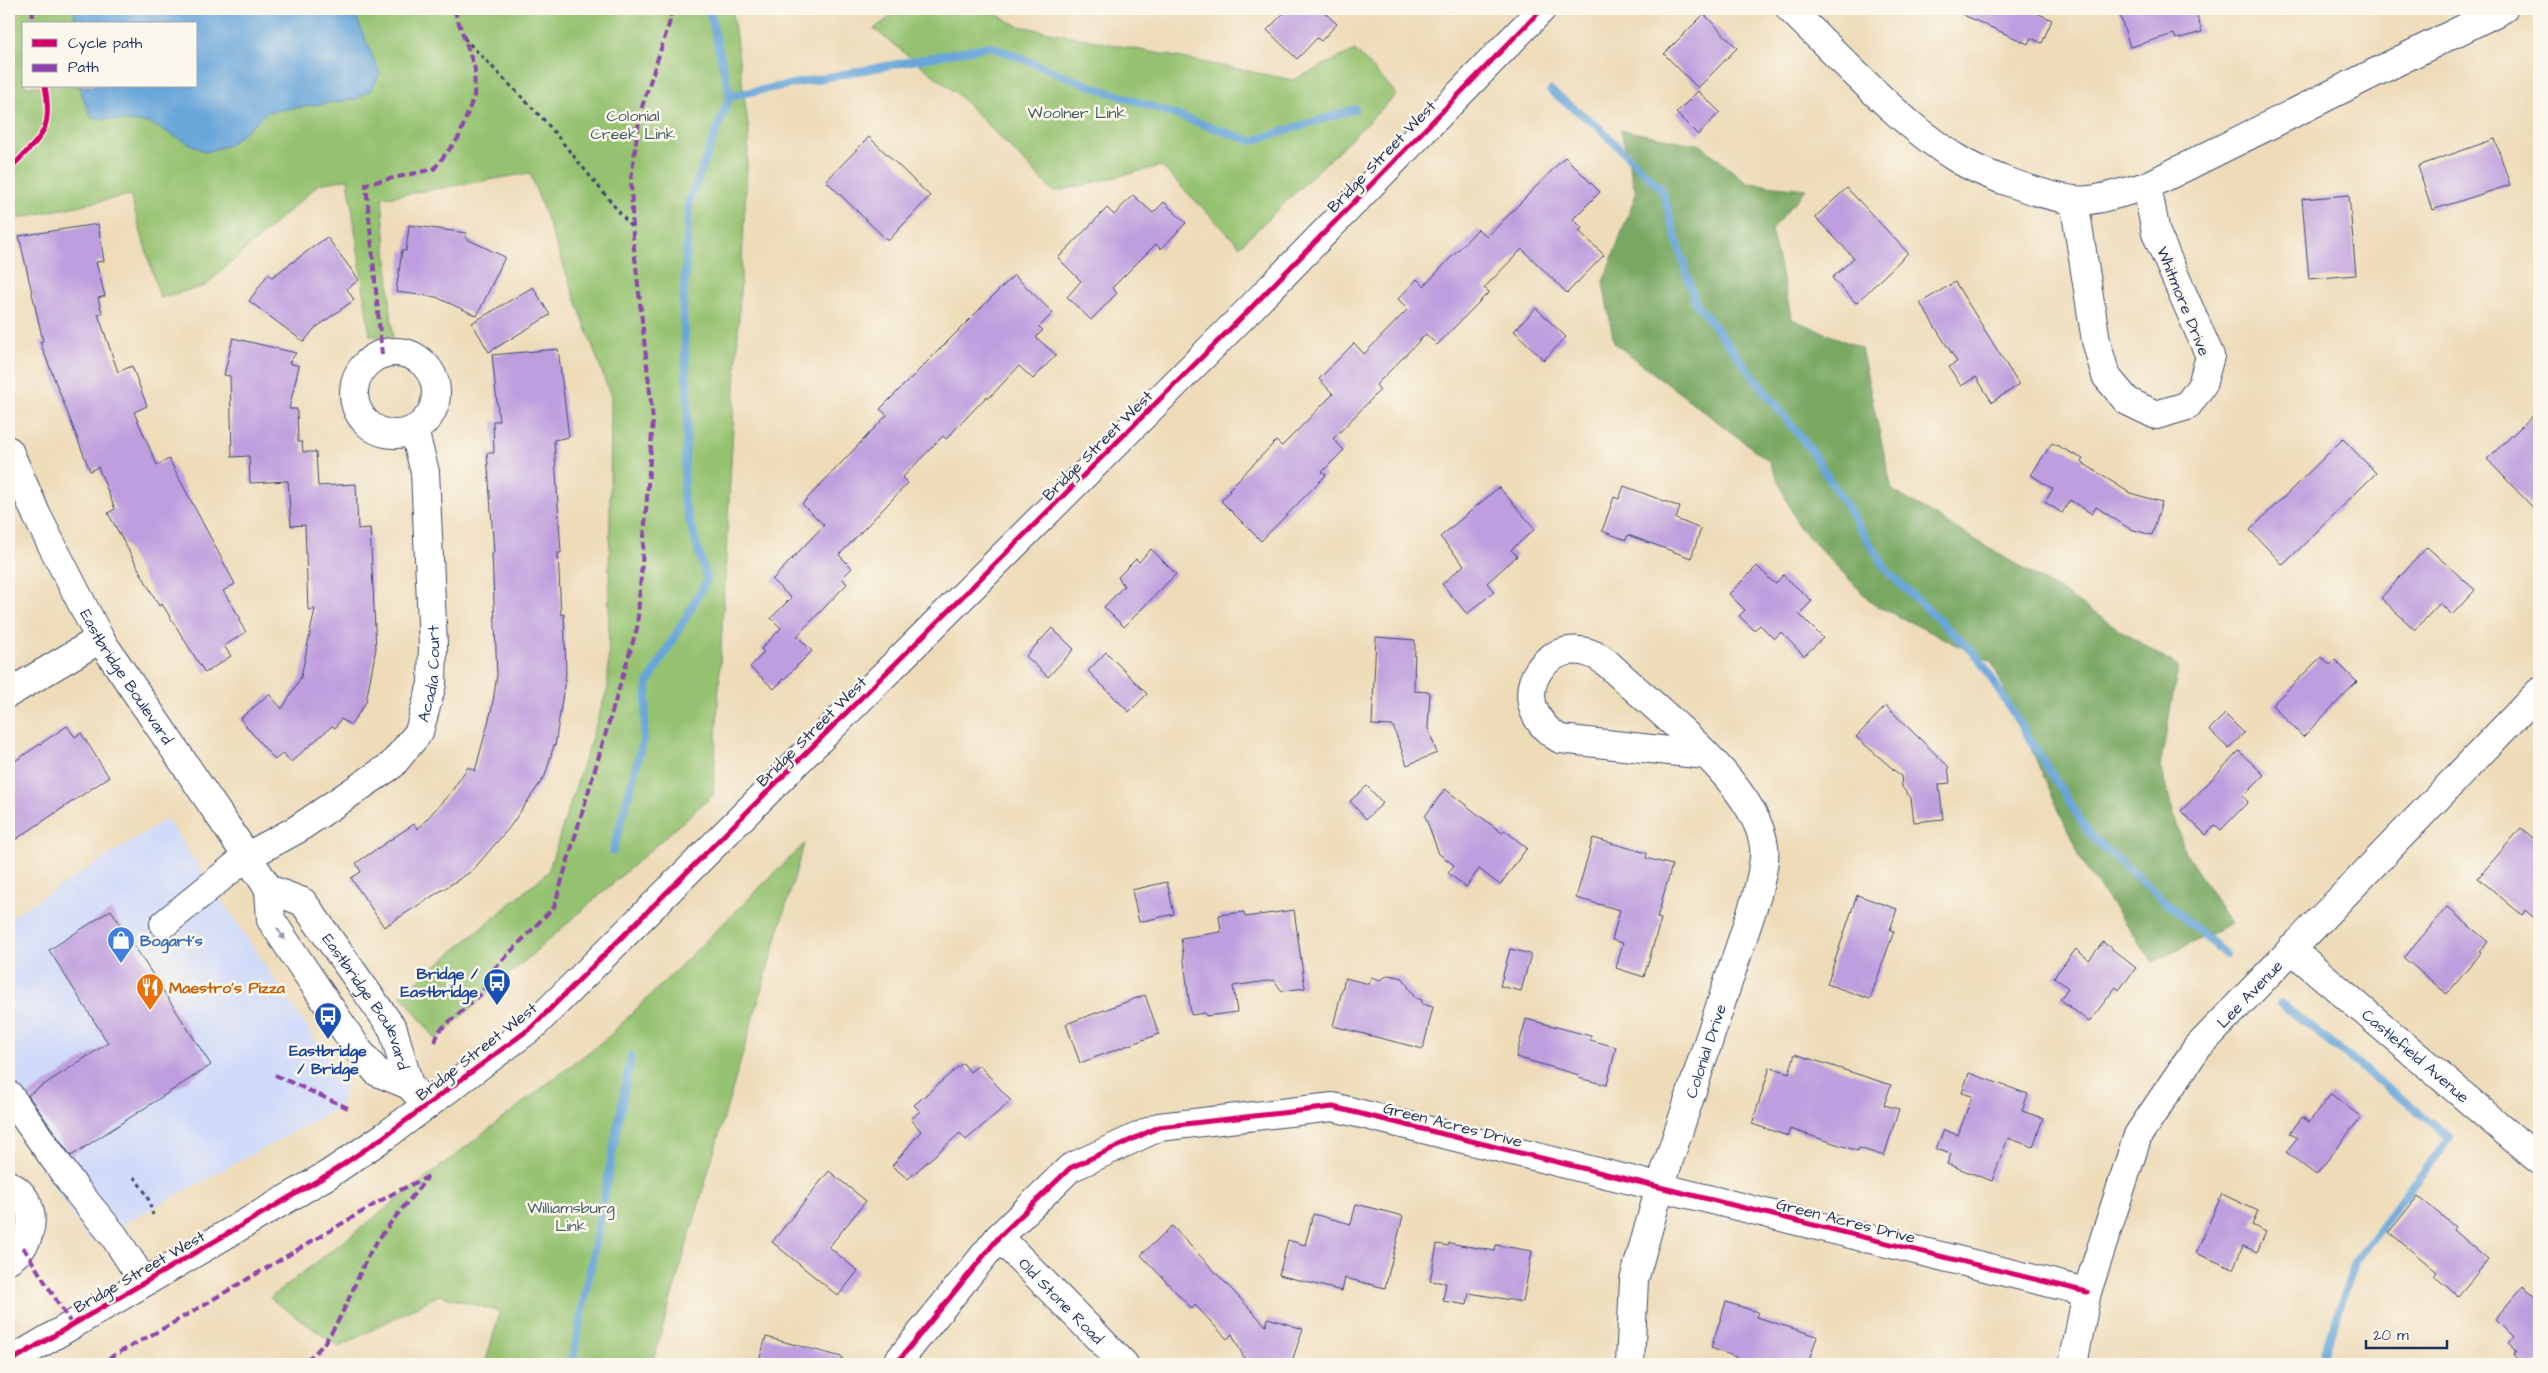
<svg xmlns="http://www.w3.org/2000/svg" width="2548" height="1373" font-family="'Architects Daughter',sans-serif">
	<rect width="100%" height="100%" fill="#fbf7ec"/>
	<filter id="ink" filterUnits="userSpaceOnUse"><feTurbulence type="fractalNoise" baseFrequency=".02" numOctaves="2"/><feDisplacementMap in="SourceGraphic" scale="10" xChannelSelector="R" yChannelSelector="G"/><feConvolveMatrix kernelMatrix="1 2 1 2 8 2 1 2 1" color-interpolation-filters="sRGB"/></filter>
	<filter id="wash" filterUnits="userSpaceOnUse"><feTurbulence type="fractalNoise" baseFrequency=".0096" numOctaves="4" result="noise"/><feDisplacementMap in="SourceGraphic" scale="20" xChannelSelector="R" yChannelSelector="G"/><feGaussianBlur stdDeviation="1.12" result="paint"/><feColorMatrix in="noise" values="0 0 0 0 0 0 0 0 0 0 0 0 0 0 0 0 0 1.4 0 .05"/><feComposite in="paint" operator="in"/></filter>
	<g filter="url(#wash)">
		<rect width="100%" height="100%" fill="#eedcb9"/>
		<path fill="#d0daf9" d="M 167,819 L 347,1087 L 338,1108 L 90,1242 L 9,1117 L 9,918 Z"/>
		<path fill="#95c270" stroke="#587867" fill-rule="evenodd" d="M 9,9 L 732,9 L 749,131 L 713,795 L 436,1039 L 401,995 L 548,872 L 608,687 L 611,397 L 530,173 L 382,198 L 393,337 L 370,336 L 348,179 L 319,184 L 205,286 L 160,298 L 130,195 L 9,220 ZM 24,24 L 196,24 L 196,86 L 24,86 Z
			M 900,9 L 986,9 L 1019,26 L 1293,80 L 1355,50 L 1397,94 L 1240,246 L 1161,166 L 1054,192 L 955,92 L 874,29 Z
			M 804,844 L 652,1364 L 485,1364 L 500,1312 L 439,1295 L 339,1347 L 270,1298 L 608,1037 Z"/>
		<path fill="#78a862" stroke="#4a6c60" d="M 1621,130 L 1701,145 L 1747,183 L 1806,189 L 1771,230 L 1792,319 L 1861,348 L 1892,490 L 2052,586 L 2178,667 L 2160,767 L 2185,852 L 2231,924 L 2153,962 L 2084,866 L 1992,662 L 1873,604 L 1799,527 L 1769,461 L 1614,343 L 1603,282 L 1636,194 Z"/>
		<path fill="#67a5d9" stroke="#416a9c" d="M 74,9 L 353,9 L 380,74 L 371,90 L 356,99 L 267,112 L 229,145 L 206,152 L 149,123 L 92,118 L 81,93 L 80,86 L 196,86 L 196,24 L 75,24 Z"/>
		<g fill="none" stroke-linecap="round" stroke-linejoin="round">
			<path stroke="#67a5d9" stroke-width="8" d="M 1551,91 L 1596,125 L 1662,190 L 1695,302 L 1810,449 L 1888,572 L 1978,657 L 2090,835 L 2226,955
				M 730,96 L 990,46 L 1091,86 L 1252,141 L 1355,109
				M 613,851 L 643,741 L 648,683 L 707,580 L 683,499 L 688,407 L 683,309 L 689,202 L 730,96 L 709,9
				M 2281,1004 L 2450,1137 L 2356,1260 L 2320,1364
				M 572,1364 L 631,1056"/>
		</g>
		<g id="blocks">
			<path fill="#be9ede" d="M 1288,9 L 1321,9 L 1337,24 L 1321,41 L 1317,38 L 1297,59 L 1267,30 Z
				M 1950,9 L 2028,9 L 2052,20 L 2042,43 L 2031,38 L 2028,44 Z
				M 2118,9 L 2195,9 L 2202,32 L 2176,39 L 2174,34 L 2130,47 Z
				M 1704,14 L 1737,48 L 1698,88 L 1664,54 Z
				M 1698,91 L 1720,112 L 1698,135 L 1676,113 Z
				M 869,137 L 930,196 L 888,241 L 826,181 Z
				M 2495,139 L 2510,185 L 2432,210 L 2418,166 Z
				M 1565,157 L 1600,192 L 1573,219 L 1582,228 L 1579,231 L 1604,255 L 1567,293 L 1522,249 L 1484,288 L 1489,292 L 1437,345 L 1426,334 L 1376,385 L 1380,390 L 1333,439 L 1344,450 L 1322,472 L 1326,475 L 1261,541 L 1221,501 L 1230,491 L 1228,490 L 1276,441 L 1282,446 L 1333,394 L 1319,379 L 1354,343 L 1364,354 L 1408,309 L 1398,299 L 1417,279 L 1424,286 L 1478,229 L 1487,237 Z
				M 1847,188 L 1908,253 L 1856,303 L 1832,278 L 1854,258 L 1815,217 Z
				M 1133,195 L 1153,213 L 1164,202 L 1186,223 L 1161,249 L 1156,244 L 1112,288 L 1117,293 L 1091,320 L 1067,297 L 1081,281 L 1058,258 L 1107,208 L 1114,215 Z
				M 2349,195 L 2356,275 L 2309,279 L 2302,199 Z
				M 98,224 L 104,261 L 96,262 L 105,296 L 98,298 L 102,313 L 98,314 L 118,372 L 132,366 L 147,406 L 134,412 L 157,465 L 169,459 L 235,584 L 223,591 L 241,619 L 239,621 L 246,632 L 224,646 L 231,656 L 205,673 L 162,604 L 159,606 L 108,513 L 115,509 L 98,467 L 90,471 L 40,342 L 43,341 L 19,236 Z
				M 409,225 L 467,233 L 465,238 L 505,257 L 477,316 L 436,297 L 396,292 L 402,250 L 406,251 Z
				M 327,237 L 359,280 L 347,289 L 354,300 L 314,329 L 304,342 L 249,301 L 268,274 L 272,277 Z
				M 1014,275 L 1053,313 L 1039,327 L 1043,330 L 1036,337 L 1056,355 L 1033,379 L 1019,366 L 989,398 L 987,396 L 946,439 L 943,436 L 902,478 L 908,483 L 839,555 L 852,568 L 842,578 L 847,584 L 797,636 L 812,651 L 774,689 L 750,667 L 764,652 L 761,649 L 781,628 L 771,618 L 791,598 L 772,580 L 824,525 L 802,504 L 887,415 L 880,409 Z
				M 1955,282 L 2019,385 L 1992,402 L 1976,377 L 1961,386 L 1949,367 L 1957,362 L 1920,303 Z
				M 533,287 L 550,315 L 489,352 L 472,323 Z
				M 1536,308 L 1566,337 L 1544,360 L 1514,331 Z
				M 233,338 L 296,353 L 289,363 L 299,366 L 289,409 L 297,409 L 298,442 L 302,442 L 303,452 L 316,452 L 318,486 L 356,484 L 358,529 L 370,528 L 376,648 L 366,702 L 351,725 L 341,719 L 335,728 L 332,726 L 291,762 L 283,753 L 275,760 L 240,719 L 269,694 L 282,709 L 301,677 L 315,609 L 308,610 L 305,525 L 291,526 L 288,481 L 250,483 L 249,456 L 232,457 L 230,376 L 224,375 Z
				M 558,349 L 569,437 L 554,440 L 561,553 L 558,553 L 561,615 L 564,614 L 566,673 L 555,746 L 554,745 L 545,776 L 509,828 L 472,871 L 384,927 L 351,878 L 361,872 L 356,863 L 414,824 L 418,829 L 451,792 L 468,767 L 475,771 L 492,708 L 497,675 L 492,553 L 494,553 L 487,453 L 494,453 L 493,421 L 499,421 L 492,355 Z
				M 2539,410 L 2539,514 L 2487,459 Z
				M 2343,439 L 2376,473 L 2283,565 L 2250,530 Z
				M 2052,443 L 2083,459 L 2081,462 L 2130,493 L 2162,502 L 2152,535 L 2130,529 L 2096,507 L 2092,514 L 2070,500 L 2062,513 L 2045,502 L 2053,489 L 2031,475 Z
				M 1624,486 L 1680,507 L 1676,519 L 1701,529 L 1691,558 L 1628,535 L 1626,540 L 1602,531 L 1614,497 L 1619,499 Z
				M 1499,487 L 1535,529 L 1511,550 L 1517,556 L 1487,583 L 1494,592 L 1467,614 L 1442,584 L 1464,565 L 1440,537 Z
				M 2427,547 L 2475,590 L 2452,615 L 2440,603 L 2415,630 L 2381,598 Z
				M 1151,549 L 1176,574 L 1124,627 L 1104,607 L 1124,586 L 1118,577 L 1136,559 L 1139,562 Z
				M 1757,566 L 1775,584 L 1783,575 L 1812,601 L 1799,614 L 1823,638 L 1804,656 L 1781,632 L 1774,639 L 1760,625 L 1754,630 L 1739,616 L 1745,610 L 1729,594 Z
				M 1052,628 L 1074,649 L 1048,677 L 1026,656 Z
				M 1376,637 L 1415,640 L 1414,691 L 1430,692 L 1428,728 L 1437,753 L 1407,765 L 1393,726 L 1372,725 Z
				M 1106,652 L 1147,694 L 1129,712 L 1088,671 Z
				M 2321,657 L 2330,665 L 2335,660 L 2357,682 L 2303,737 L 2272,705 Z
				M 1886,706 L 1948,766 L 1950,783 L 1939,784 L 1943,819 L 1914,822 L 1911,798 L 1902,787 L 1901,776 L 1856,737 Z
				M 2225,714 L 2244,733 L 2229,749 L 2209,730 Z
				M 67,726 L 75,737 L 81,733 L 109,777 L 9,844 L 9,765 Z
				M 2239,751 L 2264,775 L 2243,796 L 2248,802 L 2221,830 L 2215,825 L 2206,835 L 2181,811 Z
				M 1367,786 L 1383,803 L 1366,819 L 1350,801 Z
				M 1445,789 L 1502,833 L 1504,830 L 1527,848 L 1500,885 L 1479,869 L 1466,887 L 1448,873 L 1454,865 L 1439,854 L 1425,816 Z
				M 2521,828 L 2539,843 L 2539,922 L 2525,910 L 2522,915 L 2478,878 Z
				M 1593,838 L 1647,853 L 1646,858 L 1672,865 L 1657,918 L 1661,919 L 1644,977 L 1616,968 L 1623,943 L 1612,940 L 1620,910 L 1576,898 Z
				M 1167,882 L 1174,914 L 1139,922 L 1132,890 Z
				M 1857,895 L 1897,909 L 1890,930 L 1894,931 L 1870,999 L 1827,984 Z
				M 2447,907 L 2488,942 L 2479,952 L 2481,953 L 2447,994 L 2404,958 Z
				M 111,910 L 211,1065 L 71,1156 L 28,1095 L 108,1043 L 49,950 Z
				M 1294,910 L 1305,988 L 1282,991 L 1274,980 L 1233,986 L 1237,1012 L 1206,1016 L 1205,1013 L 1191,1015 L 1181,938 L 1221,932 L 1219,915 L 1244,912 L 1245,917 Z
				M 2103,942 L 2136,968 L 2119,990 L 2116,987 L 2089,1022 L 2060,999 L 2068,988 L 2054,977 L 2076,949 L 2089,960 Z
				M 1510,949 L 1531,954 L 1521,991 L 1500,986 Z
				M 1389,975 L 1403,978 L 1415,998 L 1422,1000 L 1422,1004 L 1433,1007 L 1423,1049 L 1333,1026 L 1345,978 L 1369,984 L 1371,977 L 1380,980 Z
				M 1145,995 L 1159,1034 L 1080,1063 L 1066,1024 Z
				M 1526,1019 L 1591,1036 L 1590,1040 L 1616,1047 L 1607,1085 L 1578,1078 L 1579,1075 L 1516,1057 Z
				M 1795,1054 L 1891,1085 L 1884,1105 L 1899,1109 L 1884,1156 L 1859,1148 L 1858,1151 L 1790,1129 L 1788,1136 L 1752,1124 L 1770,1067 L 1789,1073 Z
				M 963,1063 L 970,1072 L 979,1065 L 1011,1101 L 966,1140 L 960,1133 L 908,1179 L 892,1166 L 921,1131 L 911,1119 L 920,1111 L 914,1105 Z
				M 1969,1073 L 2028,1094 L 2022,1111 L 2043,1118 L 2033,1147 L 2008,1138 L 1992,1181 L 1947,1164 L 1951,1154 L 1936,1149 L 1944,1130 L 1958,1135 L 1972,1096 L 1962,1093 Z
				M 2331,1094 L 2361,1117 L 2316,1175 L 2286,1152 L 2297,1138 L 2290,1133 L 2302,1117 L 2309,1122 Z
				M 829,1171 L 866,1201 L 829,1247 L 858,1271 L 838,1296 L 772,1242 Z
				M 2222,1194 L 2258,1211 L 2252,1225 L 2266,1232 L 2257,1252 L 2243,1246 L 2233,1269 L 2196,1253 Z
				M 2418,1196 L 2455,1227 L 2453,1230 L 2488,1260 L 2458,1296 L 2434,1276 L 2437,1272 L 2389,1232 Z
				M 1356,1204 L 1403,1216 L 1385,1288 L 1345,1278 L 1342,1291 L 1279,1275 L 1288,1240 L 1305,1245 L 1313,1214 L 1351,1224 Z
				M 1172,1226 L 1266,1326 L 1268,1318 L 1303,1329 L 1291,1364 L 1247,1364 L 1232,1334 L 1227,1339 L 1195,1305 L 1192,1309 L 1141,1255 Z
				M 1449,1243 L 1495,1251 L 1496,1245 L 1532,1251 L 1523,1302 L 1469,1293 L 1467,1305 L 1443,1301 L 1446,1283 L 1430,1281 L 1437,1244 L 1448,1246 Z
				M 2523,1286 L 2539,1299 L 2539,1364 L 2525,1364 L 2514,1355 L 2517,1351 L 2508,1343 L 2513,1337 L 2495,1319 Z
				M 1726,1302 L 1758,1312 L 1756,1317 L 1817,1336 L 1808,1364 L 1746,1364 L 1735,1361 L 1736,1357 L 1711,1348 Z
				M 766,1337 L 842,1357 L 841,1364 L 758,1364 Z"/>
		</g>
	</g>
	<g filter="url(#ink)">
		<use href="#blocks" fill-opacity="0" stroke="#3b496c" stroke-width="1"/>
		<g fill="none" stroke-linecap="round" stroke-linejoin="round">
			<g stroke="#3b496c" stroke-width="30">
				<g id="minor">
					<path d="M 1790,9 C 1841,58 1896,120 1956,158 C 1981,174 2043,196 2073,200 C 2094,203 2126,191 2147,186 L 2503,9"/>
					<path d="M 2074,200 L 2096,341 L 2106,376 L 2127,401 L 2156,415 L 2187,406 L 2202,385 L 2210,356 L 2156,233 L 2147,186"/>
					<circle cx="395" cy="393" r="41"/>
					<path id="s1" d="M 9,451 L 37,516 L 100,639 L 269,889 L 303,902 L 393,1029 L 409,1085 L 427,1105"/>
					<path d="M 9,693 L 100,639"/>
					<path d="M 269,889 L 271,920 L 359,1051 L 377,1072 L 409,1085"/>
					<path id="s2" d="M 164,924 L 246,857 L 296,830 L 392,765 L 419,732 L 432,684 L 433,645 L 425,472 L 414,430"/>
					<path id="s3" d="M 2291,949 L 2539,1160"/>
					<path d="M 9,1095 L 77,1191 L 114,1236 L 144,1282"/>
					<path d="M 9,1185 C 40,1200 36,1243 9,1259"/>
					<path id="s4" d="M 999,1237 L 1124,1364"/>
					<path d="M 896,1364 L 999,1237 L 1070,1168 L 1159,1127 L 1333,1107 L 2087,1292"/>
					<path id="s5" d="M 1630,1364 L 1634,1280 L 1660,1187 L 1757,895 C 1760,880 1766,862 1764,846 C 1755,782 1652,707 1606,662 C 1551,621 1496,701 1560,739 L 1706,755"/>
					<path id="s6" d="M 2073,1364 L 2087,1292 L 2138,1135 L 2196,1049 L 2539,692"/>
				</g>
			</g>
			<g stroke="#3b496c" stroke-width="30">
				<path id="major" d="M 9,1362 L 329,1174 L 385,1136 L 532,1027 L 1247,312 L 1542,9"/>
			</g>
			<path stroke="#3b496c" stroke-width="3" stroke-dasharray="4 4" stroke-linecap="butt" d="M 464,38 L 545,121 L 633,229
				M 134,1177 L 147,1195 L 153,1215"/>
			<use href="#minor" stroke="#fff" stroke-width="28"/>
			<use href="#major" stroke="#fff" stroke-width="28"/>
			<path stroke="#8e44ad" stroke-width="4" stroke-dasharray="8 4" stroke-linecap="butt" d="M 32,9 L 34,24
				M 382,355 L 366,184 L 434,169 L 459,137 L 474,96 L 475,69 L 454,9
				M 435,1042 L 439,1031 L 482,993 L 491,972 L 554,907 L 637,628 L 653,420 L 633,239 L 631,179 L 640,113 L 671,18 L 670,9
				M 275,1075 L 348,1108
				M 23,1247 L 72,1325
				M 98,1364 L 166,1327 L 394,1193 L 429,1176
				M 295,1364 C 334,1355 352,1283 371,1251 C 387,1225 409,1201 427,1178"/>
			<g stroke="#fbf7ec" stroke-width="8">
				<path id="cycleway" d="M 9,170 C 39,137 54,134 45,86
					M 9,1362 L 329,1174 L 385,1136 L 532,1027 L 1247,312 L 1542,9
					M 896,1364 L 999,1237 L 1070,1168 L 1159,1127 L 1333,1107 L 2087,1292"/>
			</g>
			<use href="#cycleway" stroke="#d6006c" stroke-width="5"/>
		</g>
		<defs><path id="oneway-solid" d="M-6-.8H1V-3.2L6.5 0L1 3.2V.8H-6Z" transform="scale(1.25)"/></defs>
		<use fill="#8d97ae" href="#oneway-solid" transform="translate(281 934) rotate(56)"/>
	</g>
	<defs>
		<g id="shop-pin" transform="scale(1.4375)"><path d="M0 17L-7.5 6A9.5 9.5 0 1 1 7.5 6Z" fill="#3f7fe0" stroke="#fbf7ec"/><path d="M-5-2.5h2.3a2.7 3.5 0 0 1 5.4 0H5L5.5 6h-11ZM-1.5-2.5h3a1.5 2.3 0 0 0-3 0Z" fill="#fff"/></g>
		<g id="bus-pin" transform="scale(1.4375)"><path d="M0 17L-7.5 6A9.5 9.5 0 1 1 7.5 6Z" fill="#1a4fb4" stroke="#fbf7ec"/><path d="M-5-6H5V4H4V6H2V4H-2V6H-4V4H-5ZM-3.5-4V0h7V-4ZM-3.5 1.2v1.5H-2V1.2ZM2 1.2v1.5H3.5V1.2Z" fill="#fff"/></g>
		<g id="restaurant-pin" transform="scale(1.4375)"><path d="M0 17L-7.5 6A9.5 9.5 0 1 1 7.5 6Z" fill="#e8710a" stroke="#fbf7ec"/><path d="M-5-6h1v4h1v-4h1v4h1v-4h1v5L-1.5 .5V6h-2V.5L-5-1ZM5-6V6H3V1.5H1.5Q1.5-4 5-6Z" fill="#fff"/></g>
	</defs>
	<g fill-rule="evenodd">
		<use href="#shop-pin" x="121" y="940"/>
		<use href="#bus-pin" x="497" y="982"/>
		<use href="#restaurant-pin" x="150" y="987"/>
		<use href="#bus-pin" x="328" y="1016"/>
	</g>
	<g text-anchor="middle" stroke-width="5" stroke-linejoin="round" paint-order="stroke">
		<g font-size="16" fill="#405b63" stroke="#fbf7ec">
			<text x="1077" y="118">Woolner Link</text>
			<text x="633" y="121">Colonial<tspan x="633" dy="18">Creek Link</tspan></text>
			<text x="571" y="1213">Williamsburg<tspan x="571" dy="18">Link</tspan></text>
		</g>
		<g font-size="16" fill="#1b2f5e" stroke="#fbf7ec">
			<text transform="translate(1381 156) rotate(-46)" y="6">Bridge Street West</text>
			<text transform="translate(2184 301) rotate(68)" y="6">Whitmore Drive</text>
			<text transform="translate(1097 445) rotate(-45)" y="6">Bridge Street West</text>
			<text dy="6" stroke="none"><textPath href="#s2" startOffset="381">Acadia Court</textPath></text>
			<text dy="6" stroke="none"><textPath href="#s1" startOffset="255">Eastbridge Boulevard</textPath></text>
			<text transform="translate(811 731) rotate(-45)" y="6">Bridge Street West</text>
			<text dy="6" stroke="none"><textPath href="#s6" startOffset="419">Lee Avenue</textPath></text>
			<text dy="6" stroke="none"><textPath href="#s1" startOffset="666">Eastbridge Boulevard</textPath></text>
			<text transform="translate(476 1051) rotate(-38)" y="6">Bridge Street West</text>
			<text dy="6" stroke="none"><textPath href="#s5" startOffset="324">Colonial Drive</textPath></text>
			<text dy="6" stroke="none"><textPath href="#s3" startOffset="164">Castlefield Avenue</textPath></text>
			<text transform="translate(1453 1124) rotate(14)" y="6">Green Acres Drive</text>
			<text transform="translate(1846 1220) rotate(14)" y="6">Green Acres Drive</text>
			<text transform="translate(139 1271) rotate(-30)" y="6">Bridge Street West</text>
			<text dy="6" stroke="none"><textPath href="#s4" startOffset="89">Old Stone Road</textPath></text>
		</g>
		<g font-size="16" font-weight="bold" fill="#366cbe" stroke="#fbf7ec" text-anchor="start">
			<text x="140" y="946">Bogart's</text>
		</g>
		<g font-size="16" font-weight="bold" fill="#164399" stroke="#fbf7ec" text-anchor="end">
			<text x="478" y="979">Bridge /<tspan x="478" dy="18">Eastbridge</tspan></text>
			<text x="328" y="1056" text-anchor="middle">Eastbridge<tspan x="328" dy="18">/ Bridge</tspan></text>
		</g>
		<g font-size="16" font-weight="bold" fill="#c56008" stroke="#fbf7ec" text-anchor="start">
			<text x="169" y="993">Maestro's Pizza</text>
		</g>
	</g>
	<rect width="2548" height="1373" fill="none" stroke="#fbf7ec" stroke-width="30"/>
	<rect x="22" y="22" width="175" height="65" fill="#fbf7ec" stroke="#a1a7b3"/>
	<rect x="32" y="39" width="25" height="8" fill="#d6006c" stroke="#a1a7b3"/>
	<text x="68" y="48" font-size="15" fill="#1b2f5e">Cycle path</text>
	<rect x="32" y="64" width="25" height="8" fill="#8e44ad" stroke="#a1a7b3"/>
	<text x="68" y="72" font-size="15" fill="#1b2f5e">Path</text>
	<path d="M2366 1340v8h81v-8" fill="none" stroke="#1b2f5e" stroke-width="2.5"/>
	<text x="2373" y="1340" font-size="15" fill="#1b2f5e" stroke="#fbf7ec" stroke-width="4" paint-order="stroke">20 m</text>
</svg>
